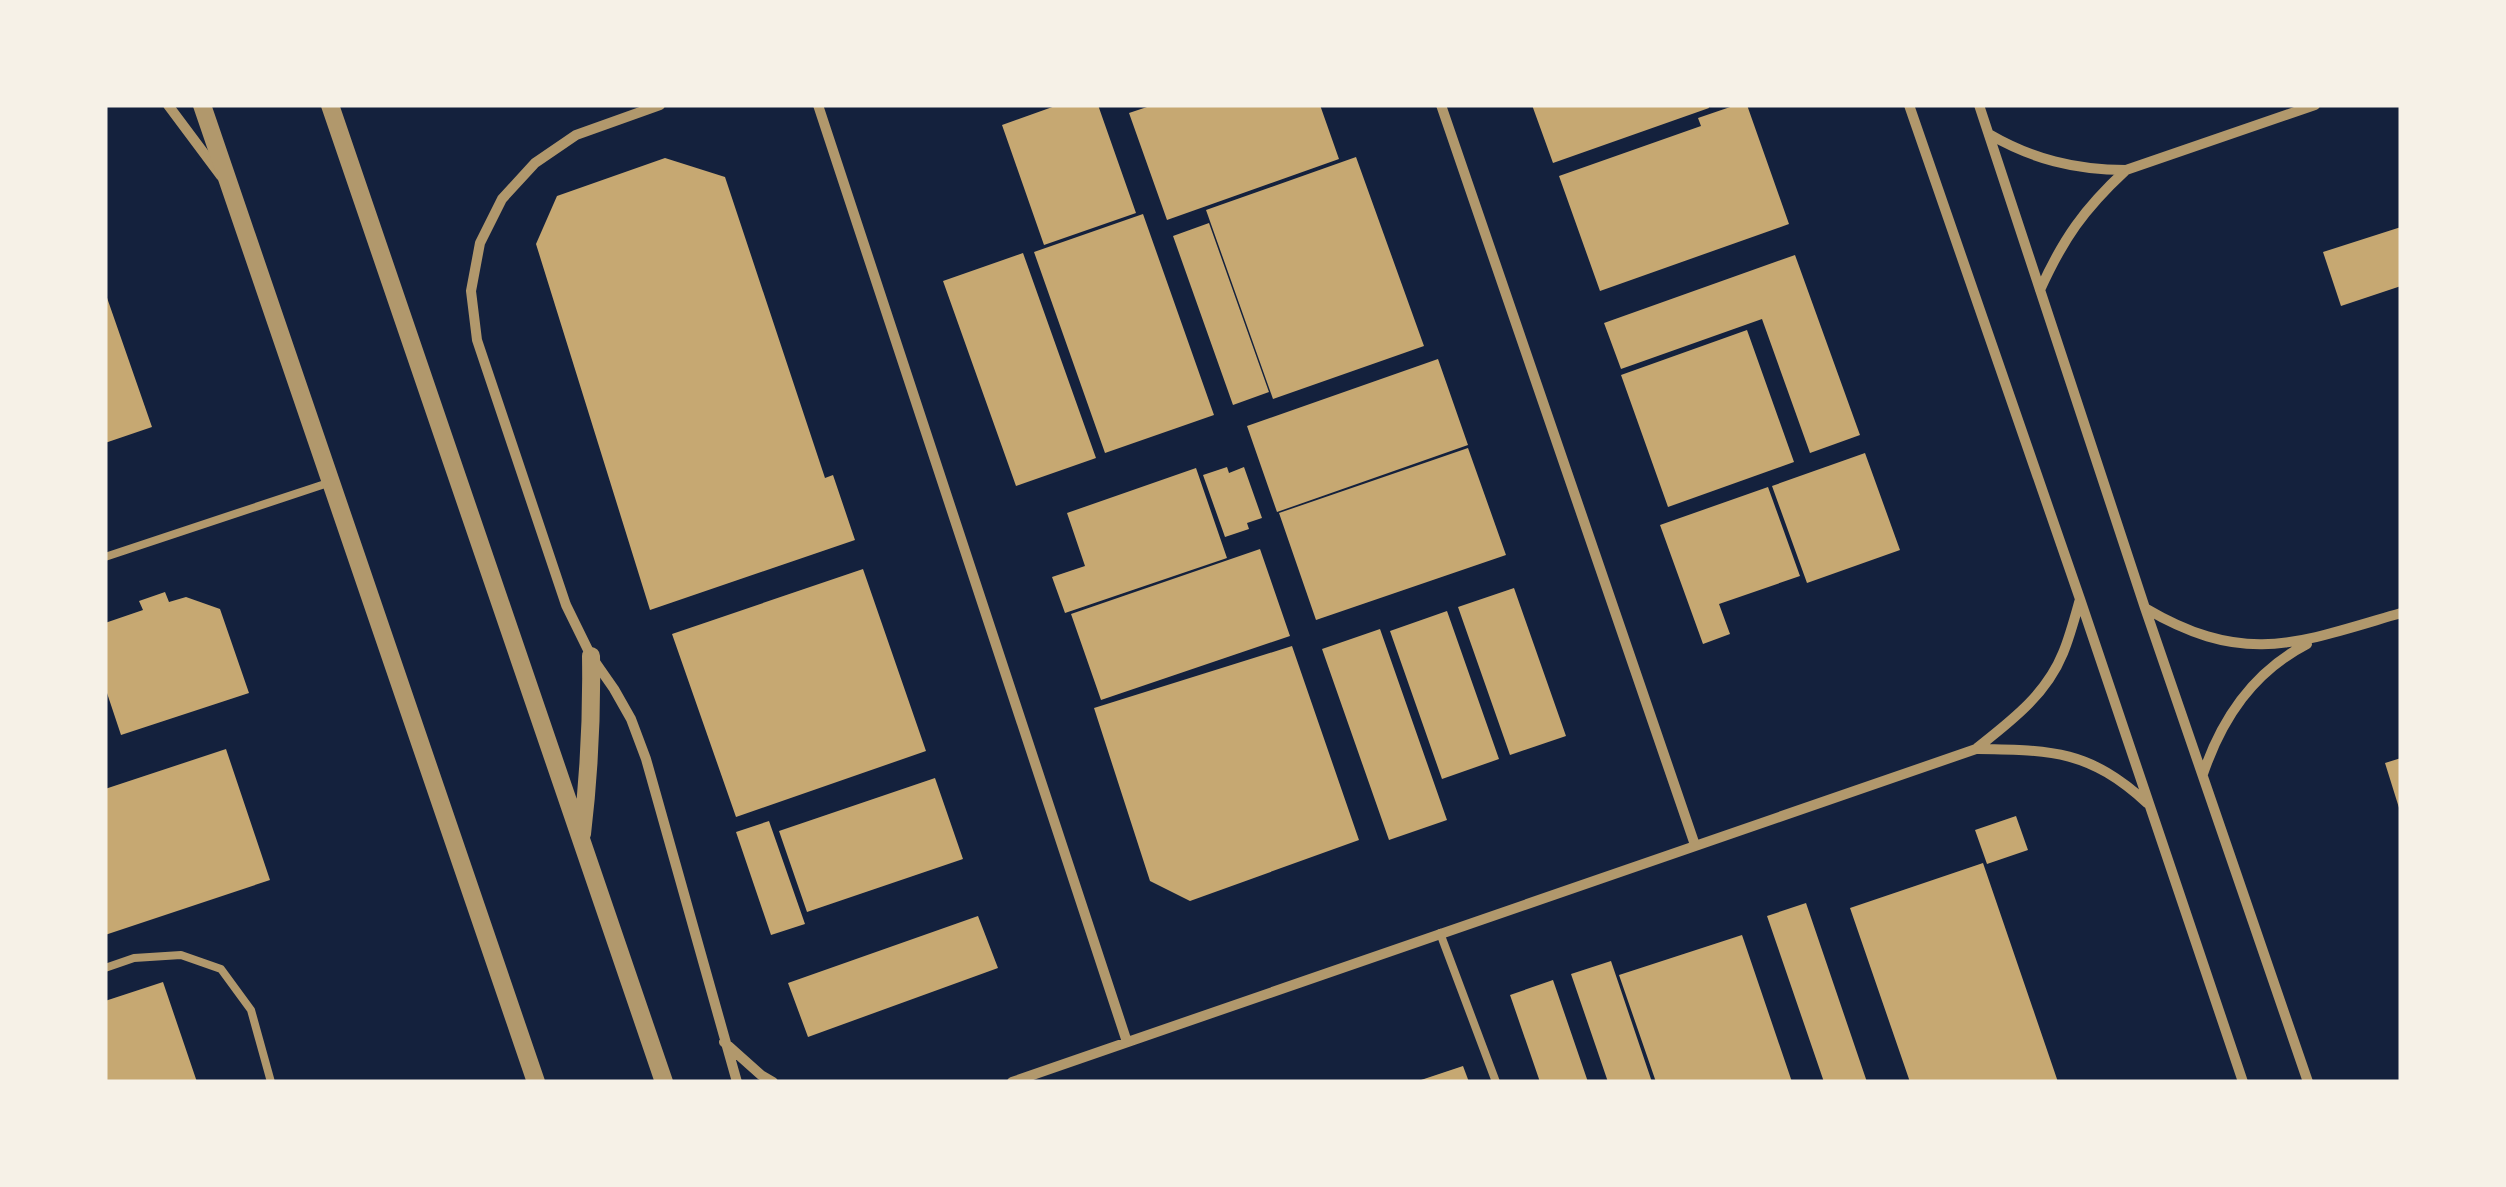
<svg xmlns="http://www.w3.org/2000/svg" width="2506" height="1187" font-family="'Public Sans',sans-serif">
	<rect width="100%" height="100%" fill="#14213d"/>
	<path fill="#c6a872" d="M 1058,105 L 1098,105 L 1136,213 L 1044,245 L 1002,125 Z
		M 1153,105 L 1320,105 L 1339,159 L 1167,220 L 1129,113 Z
		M 1532,105 L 1708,105 L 1709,108 L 1553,163 Z
		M 1736,105 L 1747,105 L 1789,224 L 1600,291 L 1559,176 L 1701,126 L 1698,118 Z
		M 1356,157 L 1424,346 L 1273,399 L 1206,210 Z
		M 665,158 L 725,177 L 825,478 L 833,475 L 855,540 L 650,610 L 536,244 L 557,196 Z
		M 1143,214 L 1214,415 L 1105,453 L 1034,252 Z
		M 1209,223 L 1269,392 L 1233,405 L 1173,236 Z
		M 2401,227 L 2401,286 L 2341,306 L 2323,252 Z
		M 1023,253 L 1096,458 L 1016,486 L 943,281 Z
		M 1795,255 L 1860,435 L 1810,453 L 1762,319 L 1621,369 L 1604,323 Z
		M 105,292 L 152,427 L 105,443 Z
		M 1747,330 L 1794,462 L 1668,507 L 1621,375 Z
		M 1438,359 L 1468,445 L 1277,512 L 1247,426 Z
		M 1468,448 L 1506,555 L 1316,620 L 1279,513 Z
		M 1865,453 L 1900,550 L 1807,583 L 1772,486 Z
		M 1227,467 L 1229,473 L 1244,467 L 1262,518 L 1247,523 L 1249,529 L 1225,537 L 1203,475 Z
		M 1196,468 L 1227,558 L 1065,613 L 1052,577 L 1085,566 L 1067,513 Z
		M 1768,487 L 1800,576 L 1719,604 L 1730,634 L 1703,644 L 1660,525 Z
		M 1260,549 L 1290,636 L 1101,700 L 1071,614 Z
		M 863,569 L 926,751 L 736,817 L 672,634 Z
		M 1514,588 L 1566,736 L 1510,755 L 1458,607 Z
		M 165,592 L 169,602 L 186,597 L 220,609 L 249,693 L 121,735 L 105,687 L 105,623 L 143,610 L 139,601 Z
		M 1447,611 L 1499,759 L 1442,779 L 1390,631 Z
		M 1380,629 L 1447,820 L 1389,840 L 1322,649 Z
		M 1292,646 L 1359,840 L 1190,901 L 1150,881 L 1094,708 Z
		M 226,749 L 270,880 L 105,935 L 105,789 Z
		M 2401,758 L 2401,811 L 2400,811 L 2385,763 Z
		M 935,778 L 963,859 L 807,912 L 779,831 Z
		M 2016,816 L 2028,850 L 1987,864 L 1975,830 Z
		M 769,821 L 805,924 L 771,935 L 736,832 Z
		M 1983,863 L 2058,1082 L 1910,1082 L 1850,908 Z
		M 1806,903 L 1867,1082 L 1824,1082 L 1767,916 Z
		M 978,916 L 998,968 L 808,1037 L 788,983 Z
		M 1742,935 L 1792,1082 L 1656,1082 L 1619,975 Z
		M 1611,961 L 1652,1082 L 1608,1082 L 1571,974 Z
		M 1553,980 L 1588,1082 L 1540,1082 L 1510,995 Z
		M 163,982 L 197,1082 L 105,1082 L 105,1001 Z
		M 1463,1066 L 1469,1082 L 1418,1082 L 1418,1081 Z"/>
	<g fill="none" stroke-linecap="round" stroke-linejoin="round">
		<path stroke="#b1986c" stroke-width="8" d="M 105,557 L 328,483
			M 1440,933 L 1496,1082
			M 105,968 L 134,958 L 181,955 L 221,969 L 251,1010 L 271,1082"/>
		<path stroke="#b1986c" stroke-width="10" d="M 168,105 L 221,176
			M 660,105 L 576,135 L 535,163 L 502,199 L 480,243 L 471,291 L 477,340 L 566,605 L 591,656 L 614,689 L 631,719 L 646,759 L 737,1082
			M 818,105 L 1127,1042
			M 1441,105 L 1695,845
			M 1909,105 L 2080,599 L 2243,1082
			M 1979,105 L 2145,608 L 2308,1082
			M 1989,134 C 2032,159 2075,170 2126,170 L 2315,105
			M 2040,290 C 2063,239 2084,209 2125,171
			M 2145,608 C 2245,667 2298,643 2401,613
			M 1977,748 C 2011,721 2046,695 2063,653 C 2070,636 2075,617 2080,599
			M 2203,774 C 2222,718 2253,672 2307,644
			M 724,1042 L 761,1075 L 773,1082
			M 1012,1082 L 1976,749 C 2052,750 2089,750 2147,803"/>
		<path stroke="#b1986c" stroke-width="18" d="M 202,105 L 536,1082
			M 330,105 L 664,1082
			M 582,834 C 589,775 592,716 591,656"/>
	</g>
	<rect width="2506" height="1187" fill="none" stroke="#f6f1e7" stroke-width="215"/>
</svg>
